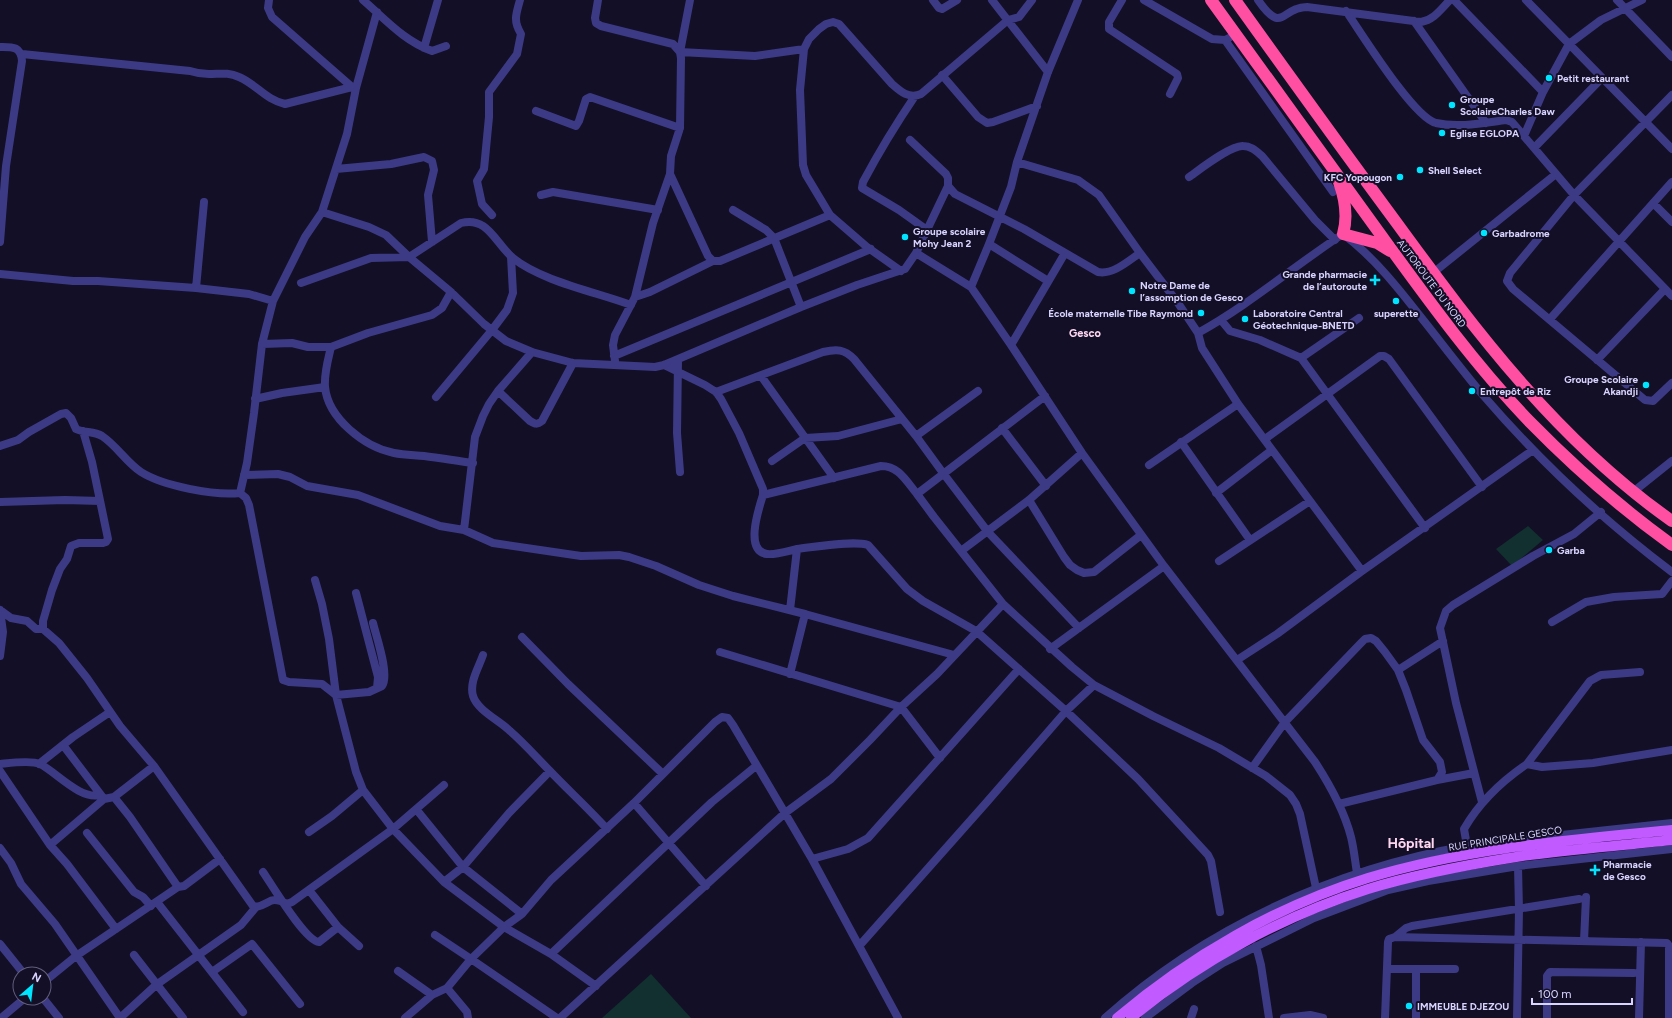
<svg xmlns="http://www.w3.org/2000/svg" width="1672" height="1018" font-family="Figtree,sans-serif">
	<rect width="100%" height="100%" fill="#130f26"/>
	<path fill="#12302f" d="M 1528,526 L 1543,540 L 1512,566 L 1496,549 Z
		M 651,974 L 691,1018 L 602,1018 Z"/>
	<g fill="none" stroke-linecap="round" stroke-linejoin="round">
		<path stroke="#3d3a85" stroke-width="8" d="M 269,0 L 268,8 L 272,17 L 352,87
			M 363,0 C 385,19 404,41 432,51 L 446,46
			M 598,0 L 595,18 L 596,23 L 601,26 L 673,44 L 680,52 L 681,58 L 680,128
			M 690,0 L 680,52 L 755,56 L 804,49
			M 933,0 L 939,8 L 942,9 L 957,0
			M 992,0 L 1048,72
			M 1078,0 L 1048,72 L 1017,162 L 1011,187 L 989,244 L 971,287 L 1011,345 L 1082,453 L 1164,566 L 1315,762 C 1330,785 1344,810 1351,837 C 1354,849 1355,861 1357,873
			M 1122,0 L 1109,22 L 1109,29 L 1177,74 L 1178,78 L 1170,94
			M 1144,0 L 1212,39 L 1225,40 L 1229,38
			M 1258,0 C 1283,36 1281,7 1307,7 L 1421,22 C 1434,20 1441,9 1450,0
			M 1454,0 L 1543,92
			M 1526,0 L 1672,149
			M 1617,0 L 1672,57
			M 1346,11 C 1362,34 1413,117 1436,123 C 1458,128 1483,123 1506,120 L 1512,122 L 1574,195 L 1672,296
			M 1414,21 L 1486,123
			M 1225,40 L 1333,192
			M 0,47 C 12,47 21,46 22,61 L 6,166 L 0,242
			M 424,48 L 438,0
			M 22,54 L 190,71 C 196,73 202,74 209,74 C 220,74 228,72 239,77 C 256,84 266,100 285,104 L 352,87 L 356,88
			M 942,75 L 978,117 L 987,123 L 993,122 L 1037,106
			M 1672,95 L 1574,195 L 1510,273 L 1507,281 L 1513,289 L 1645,400 L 1653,401 L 1672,383
			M 915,96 C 896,124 879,152 863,182 L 862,188 L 899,210 L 927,230
			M 536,111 L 576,126 L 579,121 L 586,99 L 590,97 L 680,128 L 671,156 L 670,174 L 708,256 L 713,261
			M 1524,136 L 1543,92 L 1569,44 L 1601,20 L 1642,0
			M 910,140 L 946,174 L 948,178 L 948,186 L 955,194 L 1024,229 L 1098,272 C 1113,275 1128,261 1140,253
			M 1534,148 L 1602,78
			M 1017,162 L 1078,180 L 1099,195 L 1140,253 L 1178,303 L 1198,333 L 1202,348 L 1238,404 L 1362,571
			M 336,169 L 391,164 L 424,157 L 432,161 L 434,170 L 428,195 L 432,242
			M 1189,177 C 1199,170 1231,145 1243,146 C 1251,146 1256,151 1262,156 L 1315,220 L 1335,240
			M 541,195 L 553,192 L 658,210
			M 1653,203 L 1672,222
			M 733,210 L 766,230 L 774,238 L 801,307
			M 322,212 L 369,227 L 386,235 L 409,257 L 451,292 L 484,324 L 506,341 L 532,352 L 573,363 L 655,367 L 664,365 L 801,307 L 857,285 L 905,269 L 916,253 L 948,186
			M 492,215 L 482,204 L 477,181 L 484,169 L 489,117 L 489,92 L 517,54 L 521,34 C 513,21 516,14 520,0
			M 989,244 L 1048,281
			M 916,253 L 971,287
			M 901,271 L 867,247 L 830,215 L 806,175 L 803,165 L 800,90 L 804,49 L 809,39 L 819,29 L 826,24 L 833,22 L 839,24 L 892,84 C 901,92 909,99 921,94 L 1008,20 L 1019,17 L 1032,0
			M 1433,273 L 1556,174
			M 0,274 L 73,281 L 98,281 L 196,288 L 249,294 L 273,301
			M 301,283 L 371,258 L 409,257 L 461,223 C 488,216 495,243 513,258 C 541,281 596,292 631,305
			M 196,288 L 204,202
			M 635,297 L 650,292 L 713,261 L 720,261 L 830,215
			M 1550,319 L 1672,182
			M 1221,320 L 1230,331 L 1260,340 L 1301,358 L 1425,528
			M 1198,333 C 1249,305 1294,266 1343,234 C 1375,258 1399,289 1424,321 C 1443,345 1462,370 1482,394 C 1537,458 1604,521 1672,572
			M 262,344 L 292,343 L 308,347 L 331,347 L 368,333 L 432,315 L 442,308 L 451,292
			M 1011,345 L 1065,253
			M 331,347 C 328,360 324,373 325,387 C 328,418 364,447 394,453 C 404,455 414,455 424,456 C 441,458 457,461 473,463
			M 614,356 L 871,249
			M 1301,358 L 1359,318
			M 678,360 L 677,433 L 680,472
			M 1597,360 L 1665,289
			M 615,361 L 613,345 L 615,335 L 635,297 L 653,223 L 670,174
			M 664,365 L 705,385 L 716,392 L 721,399 L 739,433 L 763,489 L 763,495 C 759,508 744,551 767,554 C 776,555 788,551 797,549 L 790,610
			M 761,376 L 834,478
			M 498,391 L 530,421 C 535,424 537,425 542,421 L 573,363
			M 716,392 L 823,352 C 837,349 844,349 854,359 L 916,436 L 943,473 L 988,532 L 1079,628
			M 436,397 L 492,330 L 507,310 L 513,293 L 511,257
			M 255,399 L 282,393 L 325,387
			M 1002,428 L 1046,486
			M 916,436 L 978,391
			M 1265,439 L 1380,356 L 1384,356 L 1389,359 L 1482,487
			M 1181,442 L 1250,540
			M 0,446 L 18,440 L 29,432 L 61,414 L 66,413 L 71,418 L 76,429 C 84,433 94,431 102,436 C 117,446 126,462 141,472 C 163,486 215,496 240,493
			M 772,461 L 805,438 L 838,436 L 902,419
			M 1149,465 L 1238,404
			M 244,475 L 278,474 L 290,477 L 307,486 L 358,495 L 440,526 L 464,530 L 493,543 L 581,556 L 619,555 L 629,557 L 656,566 L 699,585 L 733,596 L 805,614 L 954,655
			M 1633,492 L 1672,461
			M 240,493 L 247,463 L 254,413 L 262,344 L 273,301 L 305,237 L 322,212 L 347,134 L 356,88 L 377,12
			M 240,493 L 246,498 L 249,505 L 283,680 L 289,682 L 322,684 L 336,695 L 369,692 L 382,686 C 390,675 376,636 373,623
			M 1216,493 L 1272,450
			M 917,494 L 934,517 L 1003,604 L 1072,667 L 1094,685 L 1153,716 L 1219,748 L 1266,776 L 1290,795 L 1296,804 L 1300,814 L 1316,888
			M 763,495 L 881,466 C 899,466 906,481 917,494 L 1045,396
			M 1029,500 L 1064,557 L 1070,565 L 1077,570 L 1084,573 L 1094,572 L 1141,535
			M 0,502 L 65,500 L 100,501
			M 464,530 L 475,437 L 483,416 L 489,404 L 498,391 L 532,352
			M 797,549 C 815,547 854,540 868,545 L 907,589 L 923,601 L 976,631 L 1066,711 L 1138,779 L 1208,855 L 1211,861 L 1220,912
			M 961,551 L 1029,500 L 1082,453
			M 1219,561 L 1310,501
			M 315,580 L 322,604 L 329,639 L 336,695 L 356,772 L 363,790 L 393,829 L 444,882 L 504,927 L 551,954 L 596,986
			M 356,593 L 378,677 L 377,688
			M 0,610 L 11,618 L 27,621 L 36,629 L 43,629 L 59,643 L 87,678 L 120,726 L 154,766 L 253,906 L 256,907 C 271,904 269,895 287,904 L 292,902 L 393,829 L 444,785
			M 0,610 L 3,632 L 0,656
			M 1552,622 L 1586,602 L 1614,597 L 1662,594 L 1672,581
			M 43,629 L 43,621 L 52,590 L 60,569 L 67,559 L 71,546 L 79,543 L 103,543 L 106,542 L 108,539 L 92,462 L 83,431
			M 522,637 L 568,684 L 663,774
			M 1050,649 L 1164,566
			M 720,652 L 901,707 L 940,758
			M 483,655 C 479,667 469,682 473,696 C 478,711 499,720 510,731 C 524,743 536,757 549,770 C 568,790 588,808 607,829
			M 1237,660 L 1277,634 L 1362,571 L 1533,450
			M 1398,670 L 1443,641
			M 790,674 L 805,614
			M 63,745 L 104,799 L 114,797 L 130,817 L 178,887
			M 0,764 C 10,763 31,760 40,764 C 56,772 80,800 100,795
			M 39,764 L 73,737 L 110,712
			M 1527,764 L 1542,767 L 1593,763 L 1672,750
			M 1252,768 L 1285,722 L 1361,643 L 1365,639 L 1371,638 L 1376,641 L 1385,652 L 1398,670 L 1406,690 L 1423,740 L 1440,762 L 1442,772 L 1437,780 L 1339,804
			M 0,771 L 50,845 L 67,864 L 116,929
			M 1437,780 L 1474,773
			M 114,797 L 154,766
			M 1482,802 L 1456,703 L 1440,628 L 1446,611 L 1453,605 L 1533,556 L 1574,534 L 1601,512
			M 634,803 L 706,886
			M 416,809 L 463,867 L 522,914
			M 309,832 L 332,816 L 363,790
			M 87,833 L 134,892 L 143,897 L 151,906
			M 50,845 L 104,799
			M 1467,846 L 1464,829 C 1479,803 1502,781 1527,764 L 1590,681 L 1601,675 L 1640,672
			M 0,848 L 11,863 L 21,884 L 55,924 L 120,1018
			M 812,859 L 848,849 L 868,838 L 1019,669
			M 263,872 C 272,885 305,941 319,942 L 338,927
			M 444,882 L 463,867 L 509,813 L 550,771
			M 309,890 L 338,927 L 359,946
			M 157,902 L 243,1012
			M 435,935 L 471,959 L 557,1018
			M 1395,937 L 1406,928 L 1412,926 L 1579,899
			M 1584,941 L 1586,897
			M 0,944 L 24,974
			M 860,945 L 986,803 L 1066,711 L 1094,685
			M 1256,946 L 1261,965 L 1269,1018
			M 551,954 L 712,802 L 756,766
			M 134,955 L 183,1018
			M 1387,969 L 1455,969
			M 1416,969 L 1416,1018
			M 398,971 L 432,995
			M 212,972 L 252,944 L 300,1004
			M 44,982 L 76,956 L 178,887 L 184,886 L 220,859
			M 447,988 L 467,1012 L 468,1018
			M 43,998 L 59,1018
			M 1,1018 L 25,998
			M 120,1018 L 156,985 L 241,925 L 256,907
			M 405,1018 L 432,995 L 447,988 L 471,959 L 504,927 L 522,914 L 551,880 L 634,803 L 715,722 L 722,717 L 728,718 L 733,725 L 812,859 L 898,1018
			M 560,1018 L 785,813 L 831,779 L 870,740 L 901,707 L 937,674 L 1003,604
			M 1105,1018 C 1205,928 1335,869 1467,846 C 1486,843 1506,841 1525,839 C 1574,834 1623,828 1672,823
			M 1145,1018 L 1192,983 L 1223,963 L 1314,918 L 1388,890 L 1428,881 L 1518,866 L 1672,849
			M 1191,1018 L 1194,1009
			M 1284,1018 L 1310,1015 L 1323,1018
			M 1385,1018 L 1388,942 L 1389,939 L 1395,937 L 1667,943 L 1669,946 L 1669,1018
			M 1517,1018 L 1519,910 L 1518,866
			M 1547,1018 L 1547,976 L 1550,972 L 1634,973
			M 1639,1018 L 1641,942"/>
		<path stroke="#c25bff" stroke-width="10" d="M 1117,1018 C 1190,956 1277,906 1368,878 C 1467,848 1570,840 1672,830
			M 1131,1018 C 1200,961 1283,916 1368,889 C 1416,874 1466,865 1516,857 C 1568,849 1620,846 1672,840"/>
		<path stroke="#ff4fa3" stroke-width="12" d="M 1211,0 C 1267,77 1322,154 1378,231 C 1426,297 1474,364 1530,422 C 1574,467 1621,508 1672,545
			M 1235,0 C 1288,74 1342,149 1396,222 C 1477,333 1558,441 1672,521
			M 1339,182 C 1345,199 1348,217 1343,234 L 1377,243 L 1390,251"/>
	</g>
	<g fill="#00e5ff" stroke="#130f26" stroke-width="1.5">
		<circle cx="1549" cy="78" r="4"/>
		<circle cx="1452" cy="105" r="4"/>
		<circle cx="1442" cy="133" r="4"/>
		<circle cx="1420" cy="170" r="4"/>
		<circle cx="1400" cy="177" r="4"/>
		<circle cx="1484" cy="233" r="4"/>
		<circle cx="905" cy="237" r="4"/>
		<path d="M1373 274h4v4h4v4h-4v4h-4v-4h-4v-4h4z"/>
		<circle cx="1132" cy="291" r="4"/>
		<circle cx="1396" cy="301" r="4"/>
		<circle cx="1201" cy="313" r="4"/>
		<circle cx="1245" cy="319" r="4"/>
		<circle cx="1646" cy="385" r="4"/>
		<circle cx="1472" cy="391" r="4"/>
		<circle cx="1549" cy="550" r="4"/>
		<path d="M1593 864h4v4h4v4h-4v4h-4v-4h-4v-4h4z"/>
		<circle cx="1409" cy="1006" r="4"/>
	</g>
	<g text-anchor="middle" stroke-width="4" stroke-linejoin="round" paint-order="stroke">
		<g font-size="10" font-weight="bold" fill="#d9d4ff" stroke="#130f26" text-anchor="start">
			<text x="1557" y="82">Petit restaurant</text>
			<text x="1460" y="103">Groupe<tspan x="1460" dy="12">ScolaireCharles Daw</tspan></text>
			<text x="1450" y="137">Eglise EGLOPA</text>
			<text x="1428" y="174">Shell Select</text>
			<text x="1392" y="181" text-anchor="end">KFC Yopougon</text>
			<text x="913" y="235">Groupe scolaire<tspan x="913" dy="12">Mohy Jean 2</tspan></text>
			<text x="1492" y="237">Garbadrome</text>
			<text x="1367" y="278" text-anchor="end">Grande pharmacie<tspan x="1367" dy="12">de l’autoroute</tspan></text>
			<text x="1140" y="289">Notre Dame de<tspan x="1140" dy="12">l’assomption de Gesco</tspan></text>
			<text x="1193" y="317" text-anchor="end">École maternelle Tibe Raymond</text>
			<text x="1253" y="317">Laboratoire Central<tspan x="1253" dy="12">Géotechnique-BNETD</tspan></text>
			<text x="1396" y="317" text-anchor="middle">superette</text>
			<text x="1638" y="383" text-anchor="end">Groupe Scolaire<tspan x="1638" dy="12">Akandji</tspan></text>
			<text x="1480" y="395">Entrepôt de Riz</text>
			<text x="1557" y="554">Garba</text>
			<text x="1603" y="868">Pharmacie<tspan x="1603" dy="12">de Gesco</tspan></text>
			<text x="1417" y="1010">IMMEUBLE DJEZOU</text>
		</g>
		<g font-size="10" fill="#d9d4ff" stroke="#130f26">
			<text transform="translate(1432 283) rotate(53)" y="4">AUTOROUTE DU NORD</text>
			<text transform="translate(1505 838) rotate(-9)" y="4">RUE PRINCIPALE GESCO</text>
		</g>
		<g font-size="11" font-weight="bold" fill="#ffd6f0" stroke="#130f26">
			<text x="1085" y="337">Gesco</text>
		</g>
		<g font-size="14" font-weight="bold" fill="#ffd6f0" stroke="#130f26">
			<text x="1411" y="848">Hôpital</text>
		</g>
	</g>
	<g transform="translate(32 986) rotate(28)"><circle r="19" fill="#130f26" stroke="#625e7d"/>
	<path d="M0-3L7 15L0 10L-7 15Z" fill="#00e5ff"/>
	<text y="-6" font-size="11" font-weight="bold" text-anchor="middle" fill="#d9d4ff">N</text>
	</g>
	<path d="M1532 998v6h100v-6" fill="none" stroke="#d9d4ff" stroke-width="2"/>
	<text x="1538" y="998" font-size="12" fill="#d9d4ff" stroke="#130f26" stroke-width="3" paint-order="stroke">100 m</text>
</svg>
